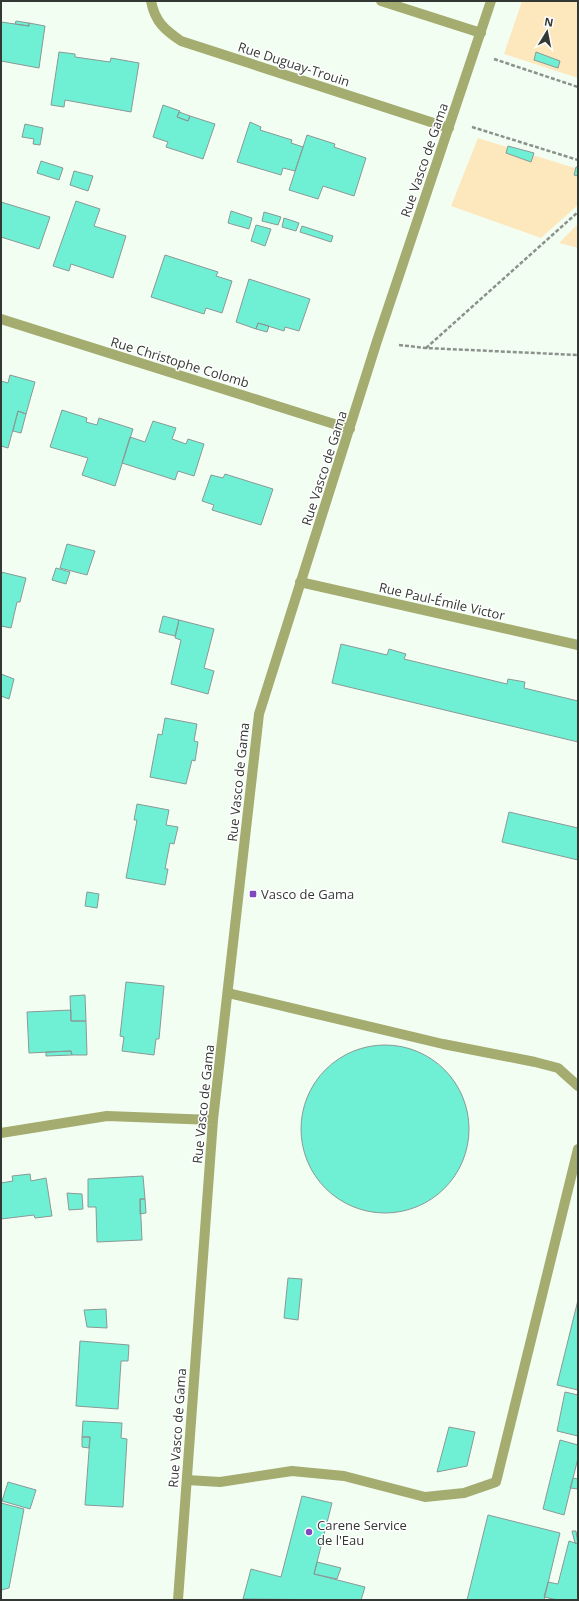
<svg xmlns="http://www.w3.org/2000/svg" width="579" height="1601" font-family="'Open Sans',sans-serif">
	<rect width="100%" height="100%" fill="#f3fef3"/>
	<path fill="#fde8be" d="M 522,1 L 578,1 L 578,78 L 504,54 Z
		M 478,138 L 578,169 L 578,205 L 541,238 L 451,206 Z
		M 578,224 L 578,248 L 559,243 Z"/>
	<path fill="#6ff0d5" stroke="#8a9995" d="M 16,21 L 29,23 L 29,26 L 15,24 Z
		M 1,22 L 29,26 L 29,23 L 45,26 L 39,68 L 1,61 Z
		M 59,52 L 75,54 L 75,57 L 110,62 L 111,58 L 139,63 L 131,112 L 65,100 L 64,107 L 51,105 Z
		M 536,52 L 560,61 L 558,68 L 534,60 Z
		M 163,105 L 180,111 L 177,117 L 188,121 L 190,116 L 215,124 L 203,159 L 166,147 L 168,142 L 153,137 Z
		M 179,112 L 190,116 L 188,121 L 177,117 Z
		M 250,122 L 261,127 L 260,130 L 292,140 L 291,143 L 303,147 L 295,171 L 283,168 L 281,175 L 237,162 Z
		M 25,124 L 43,128 L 40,145 L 33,144 L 34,139 L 22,137 Z
		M 307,135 L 335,144 L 334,147 L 366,158 L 354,196 L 323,186 L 318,199 L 289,190 Z
		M 508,146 L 534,153 L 531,162 L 506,153 Z
		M 41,161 L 63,168 L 59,180 L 37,173 Z
		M 576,167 L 578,167 L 578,176 L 574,175 Z
		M 74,171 L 93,176 L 88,191 L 70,185 Z
		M 76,201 L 100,209 L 94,226 L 126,236 L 113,278 L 71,264 L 69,271 L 53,266 Z
		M 1,202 L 50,217 L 39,249 L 1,237 Z
		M 231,211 L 252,218 L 249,229 L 228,223 Z
		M 264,212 L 281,217 L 278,225 L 262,221 Z
		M 284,218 L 299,223 L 296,231 L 282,227 Z
		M 256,225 L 271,229 L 265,246 L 251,241 Z
		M 302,226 L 333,236 L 331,242 L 300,232 Z
		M 165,255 L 218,272 L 216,276 L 232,281 L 222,313 L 206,308 L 204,314 L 151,297 Z
		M 249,279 L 310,299 L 299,331 L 285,327 L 284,331 L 258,323 L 256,329 L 236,322 Z
		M 258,323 L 269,326 L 267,332 L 256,329 Z
		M 10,375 L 35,382 L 26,414 L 18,411 L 8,448 L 1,446 L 1,381 L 8,383 Z
		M 62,410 L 87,418 L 86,422 L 97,425 L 99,418 L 133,429 L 115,486 L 82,475 L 88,458 L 50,447 Z
		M 18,411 L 26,414 L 21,433 L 13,431 Z
		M 153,421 L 176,428 L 172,439 L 186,444 L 188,439 L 204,444 L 194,476 L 178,471 L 175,480 L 122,463 L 130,437 L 145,442 Z
		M 225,474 L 273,489 L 261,525 L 212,510 L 214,505 L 202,501 L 211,475 L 223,478 Z
		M 67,544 L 95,551 L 87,575 L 60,568 Z
		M 56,568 L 70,572 L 66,584 L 52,580 Z
		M 1,572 L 26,578 L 20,602 L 17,602 L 11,628 L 1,626 Z
		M 163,616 L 179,620 L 175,636 L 159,632 Z
		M 179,620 L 214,629 L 204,668 L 214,671 L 208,694 L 171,684 L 181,640 L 175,638 Z
		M 341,644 L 387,655 L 389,649 L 406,654 L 404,659 L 507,684 L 508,679 L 525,682 L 524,688 L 578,701 L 578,742 L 332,683 Z
		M 1,674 L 14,679 L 9,699 L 1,696 Z
		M 165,718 L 197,724 L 194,741 L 198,742 L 195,761 L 192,760 L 186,784 L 150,777 L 158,734 L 162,735 Z
		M 137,804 L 169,810 L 166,825 L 178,827 L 174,844 L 170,843 L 165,869 L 168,869 L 165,885 L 126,878 L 137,820 L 134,820 Z
		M 509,812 L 578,828 L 578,860 L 502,842 Z
		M 87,892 L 99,894 L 97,908 L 85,906 Z
		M 126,982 L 164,986 L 159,1039 L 156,1039 L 154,1055 L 122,1051 L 124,1037 L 120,1036 Z
		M 85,995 L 86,1021 L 71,1021 L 70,996 Z
		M 71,1010 L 71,1021 L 86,1021 L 87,1055 L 72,1055 L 71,1051 L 29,1053 L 27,1012 Z
		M301 1129a84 84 0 1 1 168 0a84 84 0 1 1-168 0Z
		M 71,1051 L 72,1055 L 46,1056 L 46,1052 Z
		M 30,1174 L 31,1181 L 46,1178 L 52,1216 L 35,1218 L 34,1215 L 1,1219 L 1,1183 L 13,1181 L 12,1176 Z
		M 143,1176 L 145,1199 L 140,1199 L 142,1240 L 97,1242 L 96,1207 L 88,1207 L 88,1179 Z
		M 67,1193 L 82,1194 L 83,1209 L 69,1210 Z
		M 140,1199 L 145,1199 L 146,1213 L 140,1214 Z
		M 288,1278 L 302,1279 L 298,1320 L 284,1318 Z
		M 578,1300 L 578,1390 L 557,1385 Z
		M 106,1309 L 107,1328 L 87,1327 L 84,1310 Z
		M 80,1341 L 129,1345 L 128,1361 L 121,1361 L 118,1409 L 76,1406 Z
		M 565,1392 L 578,1395 L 578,1436 L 557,1431 Z
		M 83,1421 L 122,1423 L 121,1438 L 127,1439 L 123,1507 L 85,1505 L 90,1437 L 82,1437 Z
		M 449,1427 L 475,1432 L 467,1466 L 437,1472 Z
		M 82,1437 L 90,1437 L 89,1448 L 82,1447 Z
		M 560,1440 L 578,1445 L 578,1458 L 564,1515 L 543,1509 Z
		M 573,1478 L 578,1479 L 578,1489 L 570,1488 Z
		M 8,1482 L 36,1490 L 30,1509 L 2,1501 Z
		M 302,1496 L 332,1503 L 314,1574 L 365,1587 L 361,1600 L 243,1599 L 251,1569 L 281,1577 Z
		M 1,1503 L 24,1509 L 9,1588 L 1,1590 Z
		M 488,1515 L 560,1533 L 544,1600 L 467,1600 Z
		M 572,1531 L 576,1531 L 578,1544 L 575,1543 Z
		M 569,1541 L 578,1544 L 578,1600 L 558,1600 L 544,1597 L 548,1582 L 558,1584 Z
		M 317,1562 L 341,1568 L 337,1579 L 314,1574 Z"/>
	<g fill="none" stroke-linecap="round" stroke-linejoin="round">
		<path stroke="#8b928b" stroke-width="2.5" stroke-dasharray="4 2" stroke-linecap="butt" d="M 494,59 L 578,87
			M 472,127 L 578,160
			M 399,345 L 426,348 L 578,355
			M 426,348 L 578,212"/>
		<path stroke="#a4ac70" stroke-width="10" d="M 228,993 L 443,1044 L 535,1062 L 558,1068 L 578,1086
			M 187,1480 L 220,1482 L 292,1471 L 344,1476 L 425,1497 L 464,1493 L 496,1482 L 578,1149"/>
		<path stroke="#a4ac70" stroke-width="10" d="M 151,1 C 155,22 165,30 181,41 L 449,128
			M 381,1 L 481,33
			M 1,319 L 350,429
			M 300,582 L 578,645
			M 1,1133 L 107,1116 L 213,1120
			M 178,1600 L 213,1120 L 259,714 L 377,341 L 491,1"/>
	</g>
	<g fill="#7f48bf" stroke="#fff" stroke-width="1.5">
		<rect x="249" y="890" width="8" height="8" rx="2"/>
		<circle cx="309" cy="1532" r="4"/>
	</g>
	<g text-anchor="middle" stroke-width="3" stroke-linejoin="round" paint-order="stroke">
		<g font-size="13" fill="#343834" stroke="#fff">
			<text transform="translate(294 64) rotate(18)" y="5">Rue Duguay-Trouin</text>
			<text transform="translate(424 160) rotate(-71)" y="5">Rue Vasco de Gama</text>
			<text transform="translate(180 362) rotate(17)" y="5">Rue Christophe Colomb</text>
			<text transform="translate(324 468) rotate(-72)" y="5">Rue Vasco de Gama</text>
			<text transform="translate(442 601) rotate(13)" y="5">Rue Paul-Émile Victor</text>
			<text transform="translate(238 782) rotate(-84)" y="5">Rue Vasco de Gama</text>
			<text transform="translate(203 1104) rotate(-84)" y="5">Rue Vasco de Gama</text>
			<text transform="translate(177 1428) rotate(-86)" y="5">Rue Vasco de Gama</text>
		</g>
		<g font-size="13" fill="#343834" stroke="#fff" text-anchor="start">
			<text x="261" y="899">Vasco de Gama</text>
			<text x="317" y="1530">Carene Service<tspan x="317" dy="15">de l'Eau</tspan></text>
		</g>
	</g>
	<rect width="579" height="1601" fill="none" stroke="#343834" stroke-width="4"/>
	<g transform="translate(547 32) rotate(10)" stroke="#ffffff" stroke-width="3" paint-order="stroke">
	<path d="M0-3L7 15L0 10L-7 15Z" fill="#343834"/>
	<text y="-6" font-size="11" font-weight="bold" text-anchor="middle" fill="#343834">N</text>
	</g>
</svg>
